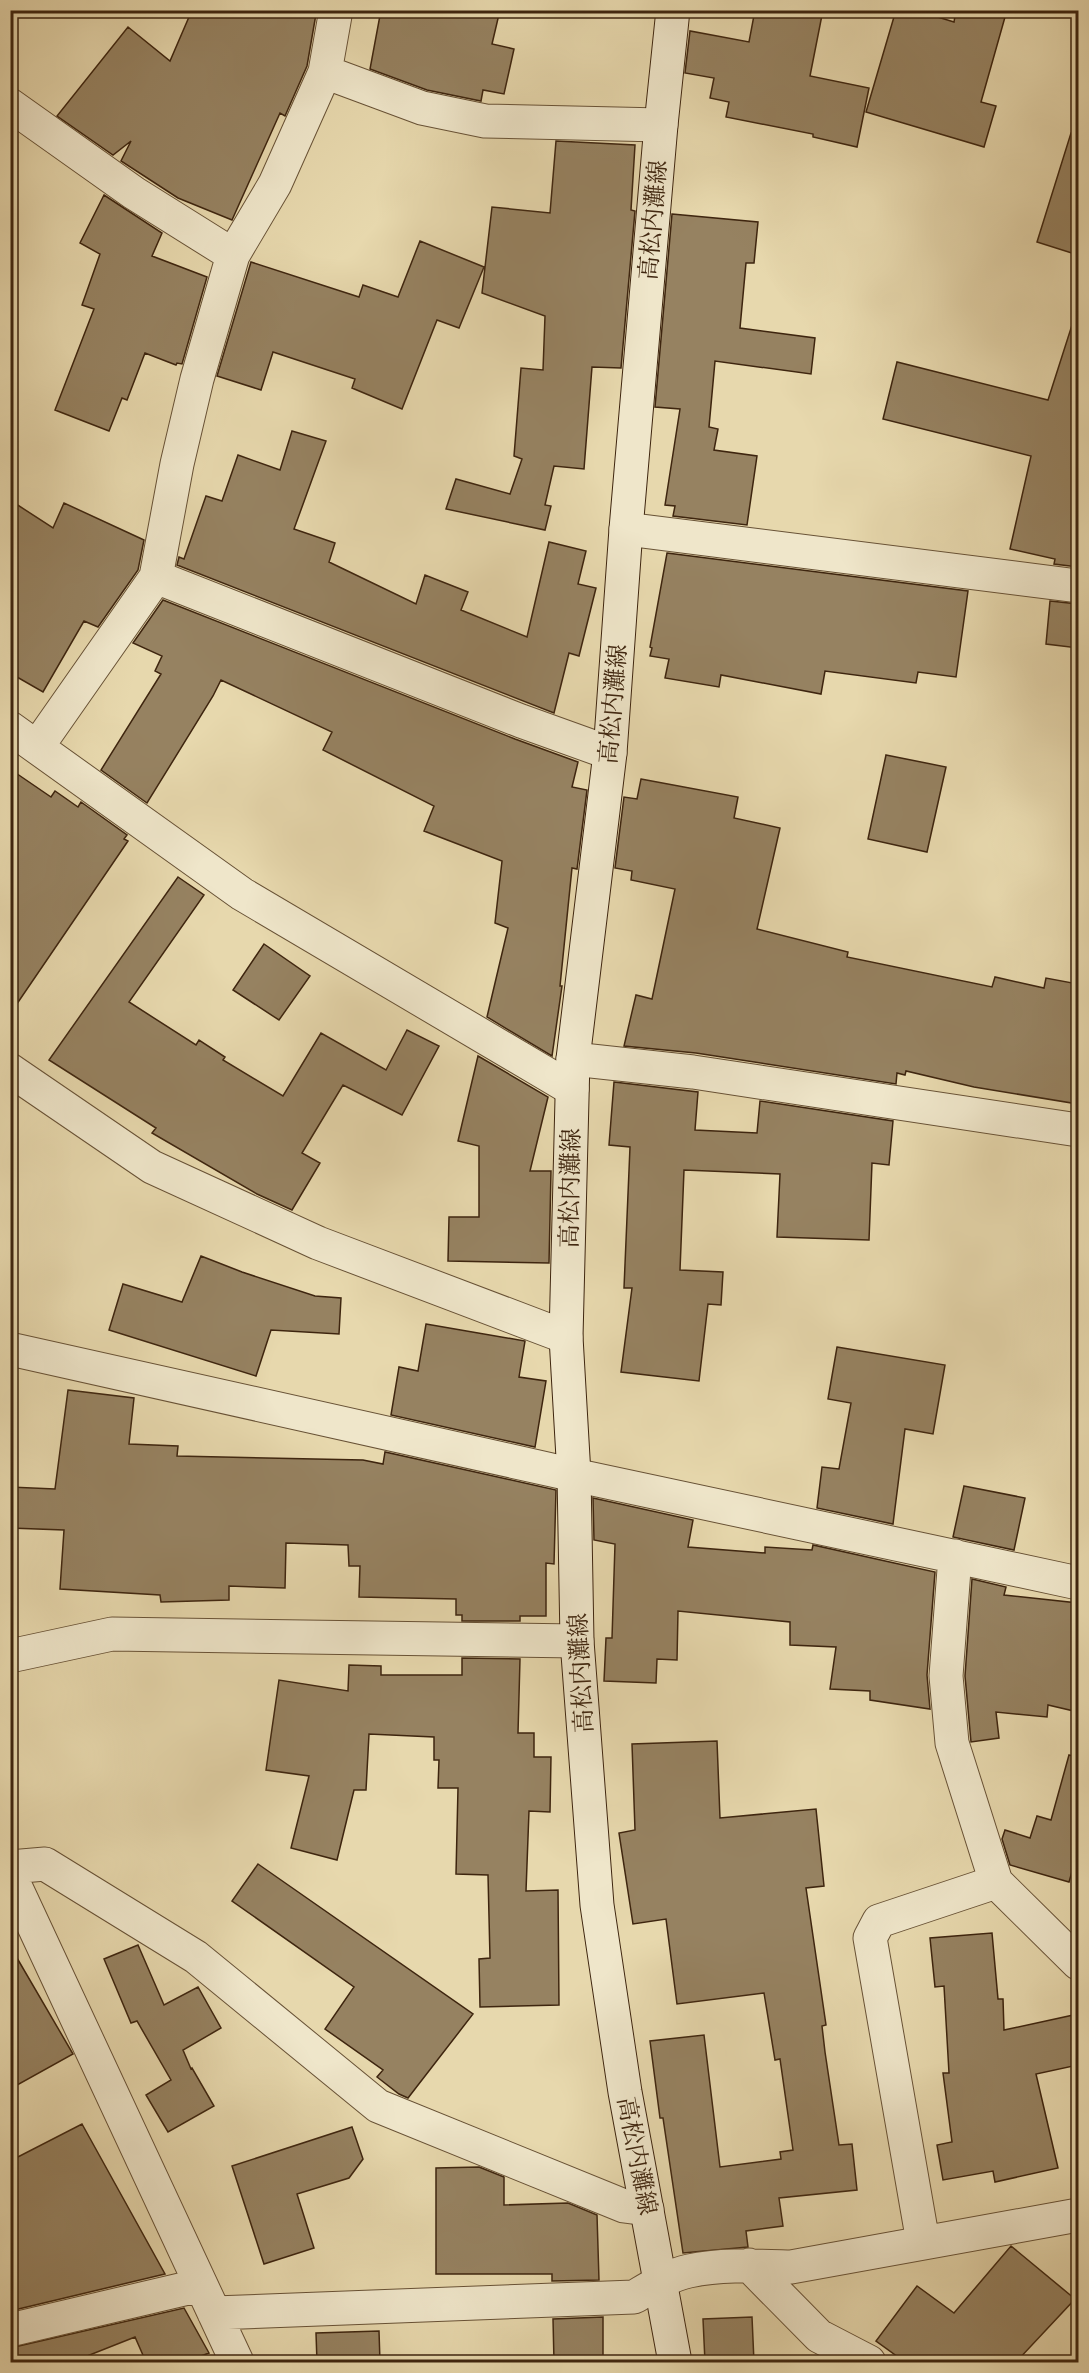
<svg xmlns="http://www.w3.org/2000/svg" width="1089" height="2373" font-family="'EB Garamond','Noto Serif JP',serif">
	<rect width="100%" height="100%" fill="#e7d8ad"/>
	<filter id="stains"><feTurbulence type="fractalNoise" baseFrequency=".00333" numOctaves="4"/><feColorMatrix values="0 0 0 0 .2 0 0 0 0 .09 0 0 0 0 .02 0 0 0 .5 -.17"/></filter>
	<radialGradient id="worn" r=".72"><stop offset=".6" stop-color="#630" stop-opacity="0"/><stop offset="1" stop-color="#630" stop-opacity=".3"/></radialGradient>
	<path fill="#968261" stroke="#3e250f" stroke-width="1.5" d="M 192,10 L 298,10 L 316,14 L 307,66 L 285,116 L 280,113 L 232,220 L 178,198 L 121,161 L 131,141 L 113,155 L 57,116 L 128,27 L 170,61 Z
		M 381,10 L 500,10 L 492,44 L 514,49 L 504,94 L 483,90 L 481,101 L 427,90 L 370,69 Z
		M 755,10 L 823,10 L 810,76 L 869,88 L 857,147 L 813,137 L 813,134 L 726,117 L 729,102 L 710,98 L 714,78 L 685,73 L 690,31 L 749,42 Z
		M 896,10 L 915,10 L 954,22 L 956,10 L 1007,10 L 981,102 L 996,106 L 984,147 L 866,112 Z
		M 1071,133 L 1078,134 L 1078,255 L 1037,242 Z
		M 556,141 L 635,145 L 631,210 L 635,211 L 621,368 L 592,367 L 584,469 L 554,466 L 545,505 L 551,506 L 545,530 L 446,509 L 456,479 L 510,494 L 522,459 L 514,456 L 521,368 L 543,370 L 545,316 L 482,293 L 492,207 L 550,213 Z
		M 104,195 L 162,233 L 152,256 L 207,277 L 182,364 L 177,363 L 176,365 L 145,353 L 127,400 L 122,398 L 109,431 L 55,410 L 94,309 L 82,305 L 100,254 L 80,243 Z
		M 672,214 L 758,222 L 754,263 L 746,263 L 740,328 L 815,338 L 811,374 L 715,361 L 709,427 L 718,429 L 714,450 L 757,456 L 747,525 L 673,516 L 675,506 L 665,505 L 680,409 L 655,407 Z
		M 420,241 L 484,267 L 459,328 L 437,320 L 402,409 L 352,388 L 355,379 L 273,352 L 261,390 L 217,376 L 251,262 L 359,297 L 363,285 L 398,297 Z
		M 1072,325 L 1078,326 L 1078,567 L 1054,564 L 1055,559 L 1010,549 L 1031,456 L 883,419 L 897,362 L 1048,400 Z
		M 292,431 L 326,441 L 294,529 L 335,543 L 329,562 L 416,604 L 425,575 L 468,592 L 461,610 L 527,637 L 549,542 L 586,551 L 578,584 L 596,588 L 579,656 L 569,653 L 554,713 L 177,565 L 179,557 L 184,559 L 206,496 L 222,501 L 238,455 L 280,470 Z
		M 10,500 L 53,528 L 64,503 L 144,540 L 138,570 L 98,627 L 84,621 L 43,692 L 10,673 Z
		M 667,553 L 968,591 L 956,677 L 918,672 L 916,683 L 825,671 L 821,694 L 721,675 L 719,687 L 665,678 L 669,659 L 650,656 L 652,648 L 650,647 Z
		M 163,600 L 515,739 L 578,762 L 572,787 L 587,790 L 577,869 L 572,868 L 560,986 L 562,986 L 552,1056 L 487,1017 L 508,928 L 495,923 L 502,861 L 424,831 L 434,806 L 323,750 L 332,732 L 221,680 L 213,696 L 147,803 L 101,770 L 161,674 L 155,671 L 162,656 L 133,643 Z
		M 1050,601 L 1078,604 L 1078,648 L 1046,644 Z
		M 886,755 L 946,767 L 927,852 L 868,839 Z
		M 10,769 L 51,797 L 55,791 L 78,807 L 81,802 L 127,835 L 124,839 L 128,841 L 10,1014 Z
		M 641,779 L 738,797 L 734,818 L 780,828 L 757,929 L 848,952 L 847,957 L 992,987 L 995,977 L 1044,988 L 1046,978 L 1078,984 L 1078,1104 L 974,1087 L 906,1071 L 905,1075 L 897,1073 L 896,1084 L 696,1053 L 624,1046 L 636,995 L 652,999 L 675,889 L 631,880 L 632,871 L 615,868 L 624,797 L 637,799 Z
		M 178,877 L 204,895 L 129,1002 L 196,1045 L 199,1040 L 225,1057 L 223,1060 L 283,1096 L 321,1033 L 386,1070 L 407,1030 L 439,1046 L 402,1115 L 343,1085 L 302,1153 L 320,1163 L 292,1210 L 257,1194 L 152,1133 L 156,1128 L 49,1060 Z
		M 264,944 L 310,976 L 279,1020 L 233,990 Z
		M 478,1056 L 548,1097 L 530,1171 L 551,1171 L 549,1263 L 448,1261 L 449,1217 L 479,1217 L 479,1146 L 458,1141 Z
		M 614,1082 L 698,1092 L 695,1130 L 757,1133 L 760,1101 L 893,1121 L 889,1165 L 872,1163 L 869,1240 L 777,1237 L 780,1174 L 684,1170 L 680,1270 L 723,1272 L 721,1305 L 708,1304 L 699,1381 L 621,1372 L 632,1288 L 624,1288 L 630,1147 L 609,1145 Z
		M 201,1256 L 242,1272 L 315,1296 L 341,1298 L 339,1334 L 271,1330 L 256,1376 L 109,1330 L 123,1284 L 182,1302 Z
		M 426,1324 L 525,1341 L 519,1377 L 546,1381 L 535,1447 L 391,1415 L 399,1367 L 418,1371 Z
		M 837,1347 L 945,1365 L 933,1434 L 905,1429 L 893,1524 L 817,1508 L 822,1467 L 839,1469 L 851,1403 L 828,1399 Z
		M 68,1390 L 134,1398 L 129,1444 L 178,1446 L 177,1456 L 363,1460 L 383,1464 L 385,1452 L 556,1490 L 554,1564 L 546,1563 L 546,1616 L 520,1616 L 520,1621 L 462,1621 L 462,1615 L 456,1615 L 456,1599 L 359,1597 L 360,1566 L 349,1566 L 348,1545 L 286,1543 L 285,1588 L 229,1586 L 229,1600 L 161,1602 L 160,1595 L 60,1589 L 64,1530 L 10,1528 L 10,1487 L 55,1489 Z
		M 964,1486 L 1025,1498 L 1014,1550 L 953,1537 Z
		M 593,1498 L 693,1520 L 688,1547 L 765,1553 L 765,1547 L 812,1550 L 813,1545 L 935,1572 L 927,1675 L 930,1709 L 870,1700 L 870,1691 L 830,1689 L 836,1647 L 790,1645 L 790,1622 L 678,1611 L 677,1660 L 657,1659 L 656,1683 L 604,1681 L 606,1638 L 612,1638 L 615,1544 L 594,1540 Z
		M 972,1579 L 1006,1587 L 1004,1595 L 1078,1603 L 1078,1712 L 1048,1705 L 1047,1717 L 996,1712 L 999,1738 L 971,1742 L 965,1676 Z
		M 462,1658 L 520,1659 L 518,1733 L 534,1733 L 534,1757 L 551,1757 L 550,1812 L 529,1811 L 526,1891 L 558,1890 L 559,2005 L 480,2007 L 479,1959 L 490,1958 L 488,1875 L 456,1874 L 458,1788 L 438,1788 L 439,1760 L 434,1760 L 434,1737 L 369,1734 L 366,1790 L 354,1790 L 337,1860 L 291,1848 L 309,1776 L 266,1770 L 279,1680 L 348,1691 L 349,1665 L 381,1666 L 381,1675 L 462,1675 Z
		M 717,1741 L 720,1818 L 816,1809 L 824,1886 L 806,1888 L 826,2025 L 822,2026 L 825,2052 L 839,2145 L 852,2144 L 857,2190 L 779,2198 L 783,2226 L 746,2231 L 748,2247 L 683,2253 L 663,2118 L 660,2118 L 650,2041 L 704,2035 L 720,2167 L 781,2159 L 780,2152 L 793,2150 L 780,2059 L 775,2060 L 764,1993 L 677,2004 L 666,1919 L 633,1924 L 619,1833 L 635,1830 L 632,1744 Z
		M 1069,1755 L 1078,1757 L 1078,1851 L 1069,1882 L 1010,1865 L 1002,1839 L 1005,1830 L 1030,1838 L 1037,1816 L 1051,1820 Z
		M 258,1864 L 473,2014 L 408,2098 L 399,2094 L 377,2077 L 383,2070 L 325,2029 L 354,1987 L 232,1901 Z
		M 992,1933 L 998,1999 L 1003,1999 L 1004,2030 L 1078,2014 L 1078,2065 L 1036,2074 L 1058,2168 L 995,2182 L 993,2171 L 943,2180 L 937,2145 L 952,2142 L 943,2073 L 949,2073 L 944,1986 L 935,1987 L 930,1938 Z
		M 138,1945 L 164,2005 L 198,1987 L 221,2028 L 183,2050 L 191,2069 L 192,2068 L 214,2106 L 168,2132 L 146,2095 L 171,2080 L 137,2021 L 131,2023 L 104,1959 Z
		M 10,1946 L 73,2054 L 10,2089 Z
		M 82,2124 L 165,2274 L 10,2311 L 10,2161 Z
		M 352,2127 L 363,2159 L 349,2178 L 297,2194 L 314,2248 L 264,2264 L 232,2166 Z
		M 479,2167 L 504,2177 L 504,2205 L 568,2203 L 597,2215 L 599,2280 L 552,2281 L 552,2274 L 436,2274 L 436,2168 Z
		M 1011,2246 L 1075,2299 L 1016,2362 L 905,2362 L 876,2341 L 917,2286 L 954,2313 Z
		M 184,2308 L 209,2353 L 185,2362 L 146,2362 L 135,2337 L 72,2362 L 10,2362 L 10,2348 Z
		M 603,2317 L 603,2362 L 554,2362 L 553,2319 Z
		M 752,2317 L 754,2362 L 705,2362 L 703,2319 Z
		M 379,2331 L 380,2362 L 317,2362 L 316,2333 Z"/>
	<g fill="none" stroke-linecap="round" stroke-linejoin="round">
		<g stroke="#685236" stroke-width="35">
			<path id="street" d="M 325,72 L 336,10
				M 10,105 L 134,193 L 233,255 L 197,379 L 177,464 L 156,577 L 37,747
				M 233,255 L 275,184 L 325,72 L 422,108 L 485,121 L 661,125
				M 626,529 L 1078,586
				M 156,577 L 521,721 L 610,753
				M 10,728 L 242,894 L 572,1089
				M 573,1059 L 693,1072 L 1078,1130
				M 10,1070 L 152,1167 L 318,1243 L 566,1337
				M 10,1349 L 574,1475 L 1078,1583
				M 955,1556 L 946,1676 L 952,1743 L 996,1882 L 1078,1963
				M 10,1656 L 112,1634 L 577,1641
				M 10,1867 L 45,1864 L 196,1957 L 378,2106 L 624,2206 L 647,2209
				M 10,1875 L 237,2362
				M 923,2242 L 870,1938 L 879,1921 L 996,1882
				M 749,2265 L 819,2336 L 869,2362
				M 214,2313 L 634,2297 C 651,2287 670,2275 689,2271 C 722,2264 757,2266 791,2267 L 1078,2215
				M 10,2330 L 201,2285"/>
		</g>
		<g stroke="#3e250f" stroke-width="35">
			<path id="secondary" d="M 673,10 L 661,125 L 626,529 L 610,753 L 573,1059 L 566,1337 L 574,1475 L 577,1641 L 597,1905 L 625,2092 L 675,2362"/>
		</g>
		<use href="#street" stroke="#efe6ca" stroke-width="33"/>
		<use href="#secondary" stroke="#efe6ca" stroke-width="33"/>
	</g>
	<g text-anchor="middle" stroke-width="4.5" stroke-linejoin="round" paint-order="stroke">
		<g font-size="24" fill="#3e250f" stroke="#efe6ca">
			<text transform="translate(653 220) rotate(-85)" y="8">高松内灘線</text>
			<text transform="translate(613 704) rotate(-85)" y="8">高松内灘線</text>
			<text transform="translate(570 1188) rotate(-89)" y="8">高松内灘線</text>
			<text transform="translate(581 1673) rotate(-93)" y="8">高松内灘線</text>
			<text transform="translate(637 2156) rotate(79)" y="8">高松内灘線</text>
		</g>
	</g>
	<rect width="1089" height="2373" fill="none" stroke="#e7d8ad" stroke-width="36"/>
	<rect x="12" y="12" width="1065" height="2349" fill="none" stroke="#3e250f" stroke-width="3"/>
	<rect x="18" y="18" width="1053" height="2337" fill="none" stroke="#3e250f" stroke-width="1.5"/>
	<rect width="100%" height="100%" filter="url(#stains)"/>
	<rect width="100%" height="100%" fill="url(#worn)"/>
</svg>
